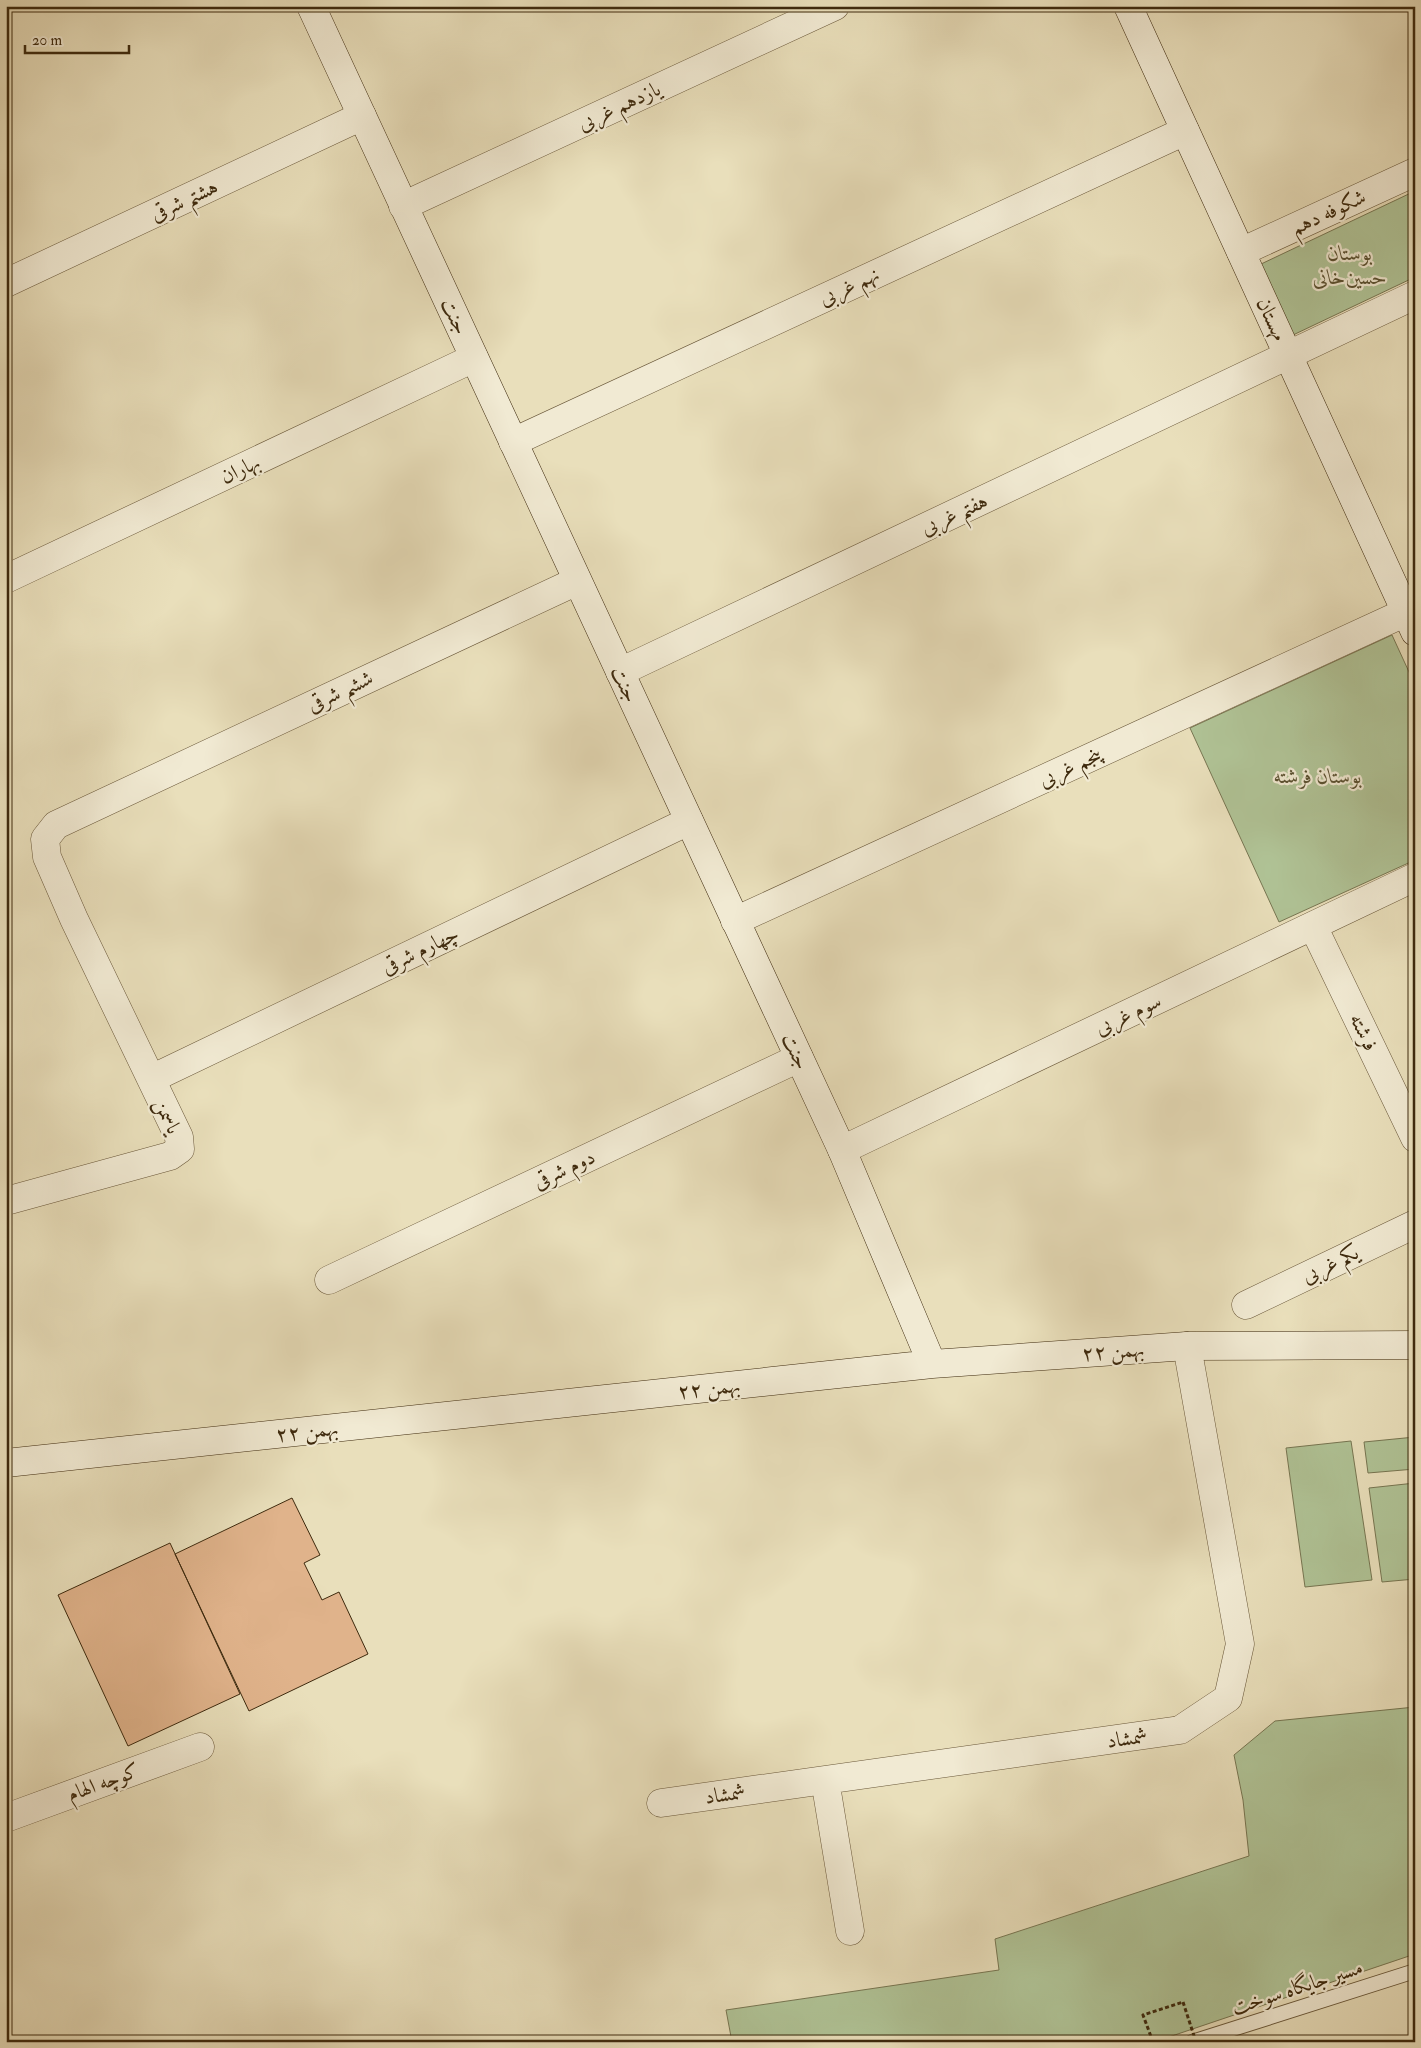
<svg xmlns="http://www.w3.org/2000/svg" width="1421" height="2048" font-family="'IM FELL Double Pica',Amiri,serif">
	<rect width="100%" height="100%" fill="#e9dfbb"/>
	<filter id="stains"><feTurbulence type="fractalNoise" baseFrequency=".004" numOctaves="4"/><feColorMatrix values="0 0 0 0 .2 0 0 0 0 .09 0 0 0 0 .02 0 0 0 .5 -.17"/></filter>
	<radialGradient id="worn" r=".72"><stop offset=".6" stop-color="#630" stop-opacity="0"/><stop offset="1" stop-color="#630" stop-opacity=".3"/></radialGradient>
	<path fill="#b0c396" stroke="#777652" d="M 1415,191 L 1415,277 L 1293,335 L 1259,265 Z
		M 1392,635 L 1415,685 L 1415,860 L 1279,922 L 1190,728 Z
		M 1415,1437 L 1415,1469 L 1368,1473 L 1364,1442 Z
		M 1351,1441 L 1372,1580 L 1305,1587 L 1286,1448 Z
		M 1415,1483 L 1415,1579 L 1382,1582 L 1369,1488 Z
		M 1415,1707 L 1415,1954 L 1154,2042 L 732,2042 L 726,2010 L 999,1970 L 995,1939 L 1249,1856 L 1243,1800 L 1234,1755 L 1275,1721 Z"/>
	<path fill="#e0b38b" stroke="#3e2a0e" d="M 292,1498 L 320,1555 L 304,1563 L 322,1600 L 339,1592 L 368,1654 L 249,1711 L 175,1554 Z
		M 170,1543 L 240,1694 L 128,1746 L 58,1595 Z"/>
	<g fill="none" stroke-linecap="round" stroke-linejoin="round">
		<g stroke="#695739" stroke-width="16">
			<path id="lane" d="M 1192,2042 L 1415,1971"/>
		</g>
		<g stroke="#695739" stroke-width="29">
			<path id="street" d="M 403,206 L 835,6
				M 1241,252 L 1415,172
				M 6,283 L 362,116
				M 513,442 L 1185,131
				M 6,579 L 474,358
				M 620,672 L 1415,295
				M 735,921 L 1415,608
				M 1313,926 L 1415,1138
				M 151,1079 L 689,821
				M 842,1150 L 1415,877
				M 6,1201 L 170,1156 L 180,1149 L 179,1137 L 74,919 L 47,857 L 45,839 L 56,825 L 577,581
				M 329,1280 L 799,1058
				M 1246,1305 L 1415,1224
				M 825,1780 L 850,1931
				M 661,1803 L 1180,1730 L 1228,1698 L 1240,1644 L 1187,1346
				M 6,1818 L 200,1747"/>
		</g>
		<g stroke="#3e2a0e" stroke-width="29">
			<path id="secondary" d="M 311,6 L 842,1150 L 932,1364
				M 1128,6 L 1415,632
				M 6,1463 L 932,1364 L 1187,1346 L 1415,1345"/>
		</g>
		<path stroke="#3e2a0e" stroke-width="3" stroke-dasharray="4 2.5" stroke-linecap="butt" d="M 1153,2042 L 1143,2015 L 1183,2002"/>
		<use href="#lane" stroke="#f1ead3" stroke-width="14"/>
		<use href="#street" stroke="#f1ead3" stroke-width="28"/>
		<use href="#secondary" stroke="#f1ead3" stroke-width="28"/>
		<path stroke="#3e2a0e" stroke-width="3" stroke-dasharray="4 2.5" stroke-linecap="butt" d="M 1183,2002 L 1196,2042"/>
	</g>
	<g text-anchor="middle" stroke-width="4.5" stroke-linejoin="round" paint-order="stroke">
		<g font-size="21" fill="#3e2a0e" stroke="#f1ead3">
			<text transform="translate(619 106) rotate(-25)" y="7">یازدهم غربی</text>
			<text transform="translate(184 200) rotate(-25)" y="7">هشتم شرقی</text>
			<text transform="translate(1328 212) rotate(-25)" y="7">شکوفه دهم</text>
			<text transform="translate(849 286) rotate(-25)" y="7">نهم غربی</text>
			<text transform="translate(455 316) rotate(65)" y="7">جنت</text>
			<text transform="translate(1272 319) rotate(65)" y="7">مهستان</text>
			<text transform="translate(240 469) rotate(-25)" y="7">بهاران</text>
			<text transform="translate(954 514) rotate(-25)" y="7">هفتم غربی</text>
			<text transform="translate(625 684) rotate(65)" y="7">جنت</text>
			<text transform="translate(340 691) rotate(-25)" y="7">ششم شرقی</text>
			<text transform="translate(1070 767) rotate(-25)" y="7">پنجم غربی</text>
			<text transform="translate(420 950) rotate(-26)" y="7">چهارم شرقی</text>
			<text transform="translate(1128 1014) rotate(-25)" y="7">سوم غربی</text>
			<text transform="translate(1364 1032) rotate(65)" y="7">فرشته</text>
			<text transform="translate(796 1051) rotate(65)" y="7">جنت</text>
			<text transform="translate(168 1116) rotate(66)" y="7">یاسمن</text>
			<text transform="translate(564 1169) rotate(-25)" y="7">دوم شرقی</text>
			<text transform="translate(1330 1264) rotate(-26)" y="7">یکم غربی</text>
			<text transform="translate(1113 1351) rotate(-4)" y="7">۲۲ بهمن</text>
			<text transform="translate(709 1388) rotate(-6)" y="7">۲۲ بهمن</text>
			<text transform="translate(307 1431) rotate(-6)" y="7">۲۲ بهمن</text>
			<text transform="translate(1127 1738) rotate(-8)" y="7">شمشاد</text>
			<text transform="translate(103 1782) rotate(-20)" y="7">کوچه الهام</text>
			<text transform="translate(725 1794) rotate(-8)" y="7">شمشاد</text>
			<text transform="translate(1297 1987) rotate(-18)" y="7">مسیر جایگاه سوخت</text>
		</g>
		<g font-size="21" font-style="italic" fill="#5a5030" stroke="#f1ead3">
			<text x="1350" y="260">بوستان<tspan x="1350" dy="24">حسین‌خانی</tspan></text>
			<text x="1318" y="783">بوستان فرشته</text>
		</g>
	</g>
	<rect width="1421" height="2048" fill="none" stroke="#e9dfbb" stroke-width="25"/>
	<rect x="8" y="8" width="1406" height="2033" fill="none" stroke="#3e2a0e" stroke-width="2.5"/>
	<rect x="12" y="12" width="1396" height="2023" fill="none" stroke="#3e2a0e"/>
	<path d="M25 45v8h104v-8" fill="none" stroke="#3e2a0e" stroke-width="2.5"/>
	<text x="32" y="45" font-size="15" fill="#3e2a0e" stroke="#f1ead3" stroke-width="4" paint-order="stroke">20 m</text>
	<rect width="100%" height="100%" filter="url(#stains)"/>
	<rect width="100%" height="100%" fill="url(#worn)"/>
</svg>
